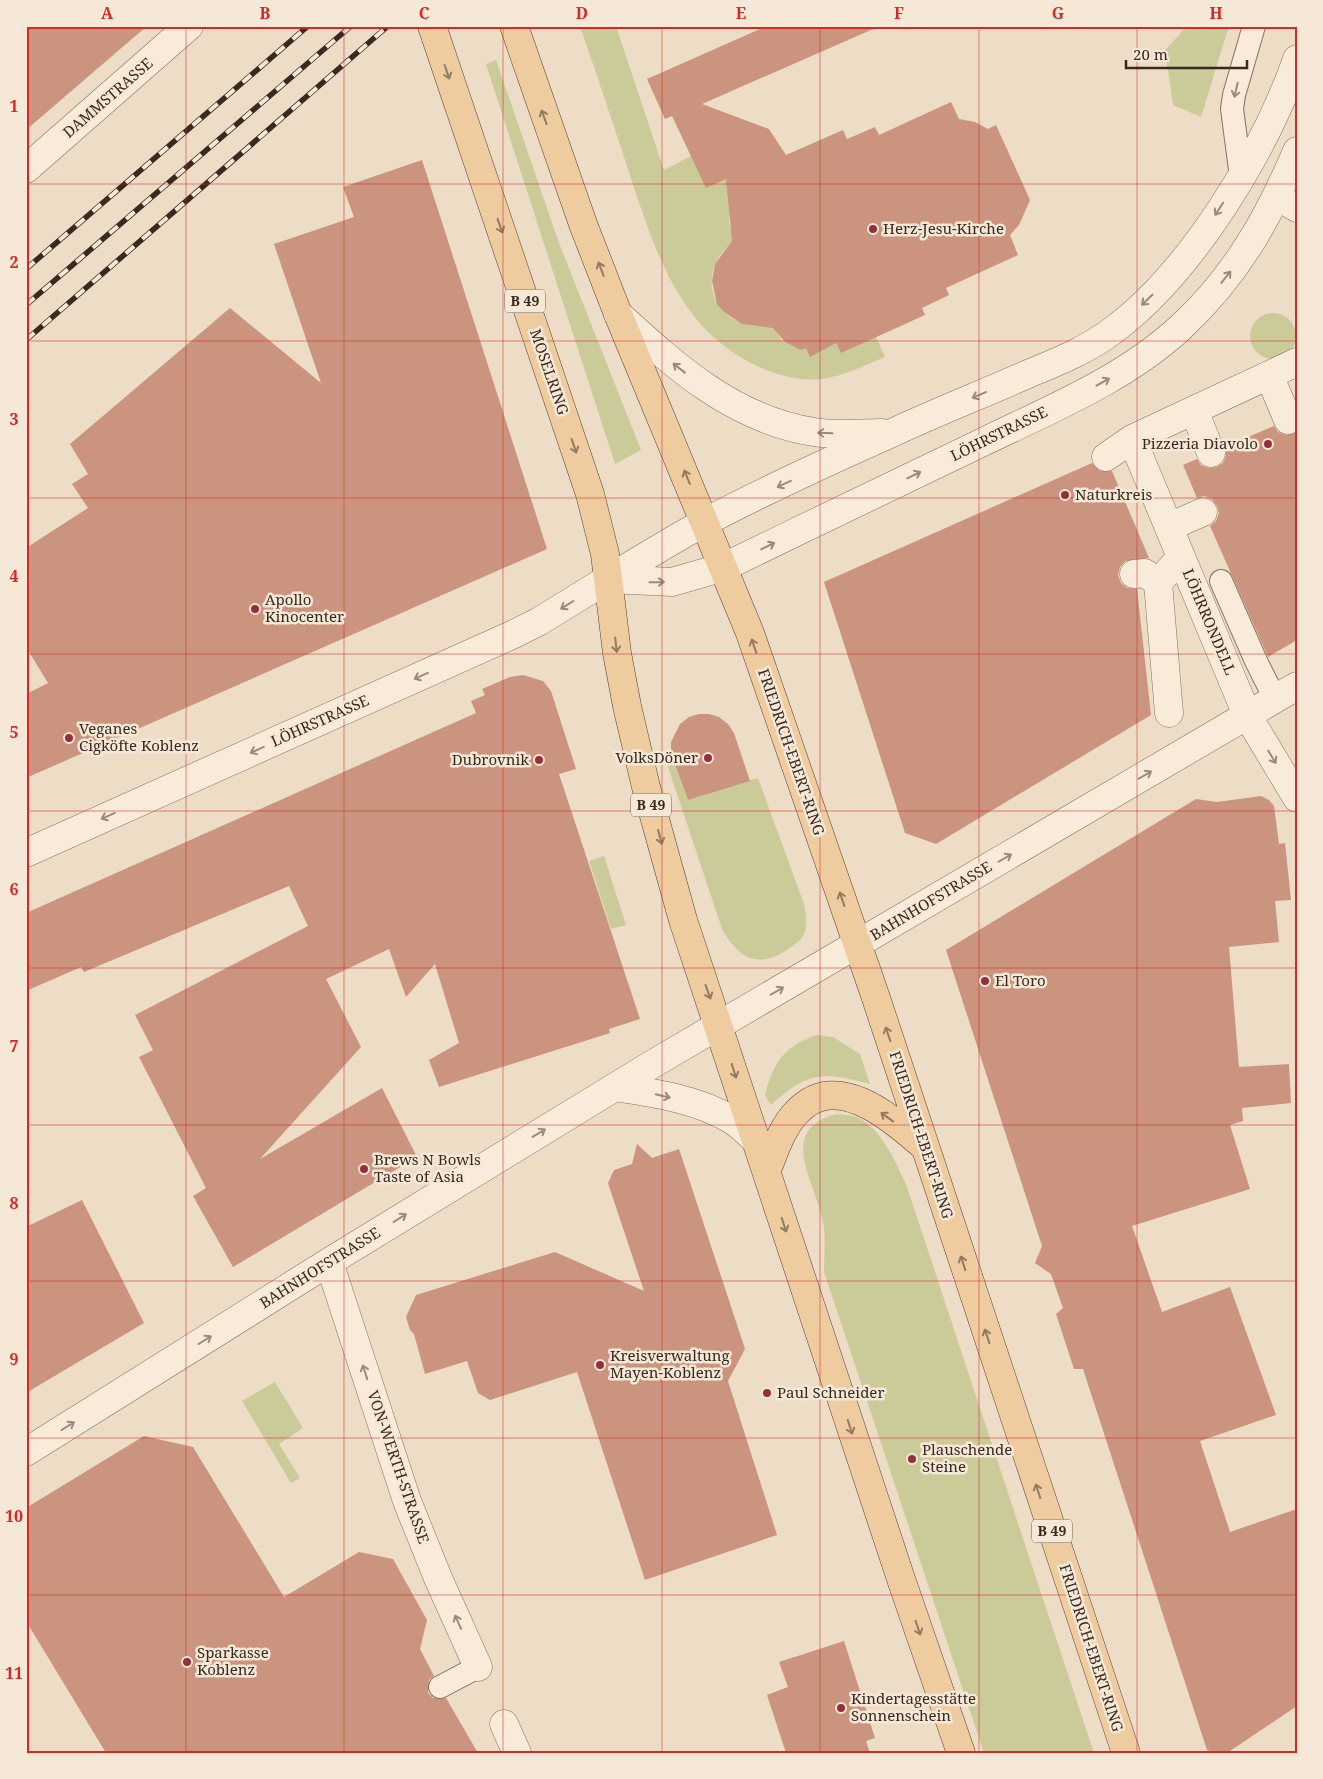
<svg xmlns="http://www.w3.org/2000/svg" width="1323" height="1779" font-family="'Noto Serif',serif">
	<rect width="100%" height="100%" fill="#edddc6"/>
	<path fill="#cbcb9a" d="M 580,26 L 616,26 L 664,170 L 691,156 L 730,177 L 729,224 L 737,237 C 729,246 718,255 714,267 C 702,306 739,335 775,323 C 777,330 777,336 783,341 C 797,351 858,339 876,337 L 885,357 C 859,368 831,383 801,379 C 784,377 766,371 751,363 C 673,323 652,240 626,163 C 611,118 596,72 580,26 Z
		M 1187,26 L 1229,26 L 1201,117 L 1173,105 L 1165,50 Z
		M 496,60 L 559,243 L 641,450 L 615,464 L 486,64 Z
		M1250 336a23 23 0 1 1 46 0a23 23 0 1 1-46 0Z
		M 675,762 L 688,800 L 758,778 L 804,904 C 806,913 808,925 804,934 C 801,941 790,948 784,952 C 755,969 737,956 722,929 L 667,764 Z
		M 604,856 L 626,925 L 611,929 L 589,861 Z
		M 816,1035 L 833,1037 L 860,1054 L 870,1084 C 822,1071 807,1072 771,1105 L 765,1095 C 774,1061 784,1047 816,1035 Z
		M 837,1114 C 843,1115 851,1115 857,1117 C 882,1129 895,1161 906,1184 L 1094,1753 L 984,1753 L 824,1272 C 824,1256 826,1238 823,1222 C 816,1183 775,1129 837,1114 Z
		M 275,1382 L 303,1428 L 279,1444 L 300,1478 L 291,1483 L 242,1401 Z"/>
	<path fill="#ca947e" d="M 26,26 L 147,26 L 26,130 Z
		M 767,26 L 880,26 L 702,104 L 769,129 L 786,155 L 843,130 L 847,139 L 875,127 L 879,135 L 951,102 L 959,119 L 975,122 L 988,129 L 996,125 L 1030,200 L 1019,225 L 1010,235 L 1018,255 L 946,288 L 949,295 L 922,308 L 925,315 L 841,353 L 836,343 L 810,357 L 806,348 L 801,350 L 785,342 L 773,328 L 742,324 L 724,312 L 717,304 L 712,281 L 715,264 L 732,241 L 726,179 L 706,188 L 672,116 L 665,119 L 647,79 Z
		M 422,160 L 547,549 L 26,778 L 26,694 L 48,683 L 26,647 L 26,548 L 88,508 L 72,484 L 88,474 L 70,444 L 230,308 L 321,383 L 274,244 L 354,217 L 343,187 Z
		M 1274,426 L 1278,432 L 1286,435 L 1297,432 L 1297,640 L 1268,657 L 1210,526 L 1216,521 L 1219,513 L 1217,506 L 1212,499 L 1204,496 L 1197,498 L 1183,465 L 1197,459 L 1201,465 L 1208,468 L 1217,467 L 1223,463 L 1226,456 L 1225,447 Z
		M 1092,463 L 1100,471 L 1112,471 L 1149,558 L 1125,561 L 1120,567 L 1118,575 L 1121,583 L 1127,588 L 1137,589 L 1151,715 L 936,844 L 905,833 L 824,582 Z
		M 523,675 L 543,681 L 551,691 L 576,769 L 559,774 L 640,1019 L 609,1029 L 610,1033 L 439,1087 L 429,1060 L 459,1043 L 435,964 L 406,997 L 389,949 L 326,979 L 361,1047 L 260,1159 L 382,1088 L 417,1157 L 233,1267 L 193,1196 L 206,1188 L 139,1057 L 153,1050 L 135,1015 L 308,926 L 289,886 L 84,972 L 81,967 L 26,991 L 26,913 L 476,713 L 471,701 L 485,695 L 482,689 L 510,677 Z
		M 699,714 L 709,714 L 719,717 L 728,724 L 734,733 L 750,781 L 688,800 L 671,753 L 671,742 L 680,724 L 689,717 Z
		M 1261,796 L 1269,800 L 1274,806 L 1279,844 L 1285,843 L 1291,900 L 1275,901 L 1279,942 L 1229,947 L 1239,1067 L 1289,1064 L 1291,1103 L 1242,1108 L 1243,1121 L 1230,1125 L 1250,1189 L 1132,1226 L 1162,1312 L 1230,1287 L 1276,1415 L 1200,1441 L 1230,1532 L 1297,1509 L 1297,1706 L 1227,1753 L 1217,1753 L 1207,1750 L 1083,1369 L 1074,1369 L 1056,1314 L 1063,1308 L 1051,1274 L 1035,1263 L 1042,1246 L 946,950 L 1196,799 L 1217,802 Z
		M 637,1144 L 652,1158 L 679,1149 L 745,1349 L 728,1381 L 777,1535 L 645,1580 L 577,1372 L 490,1400 L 478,1393 L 467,1361 L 425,1374 L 414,1334 L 410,1330 L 406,1317 L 416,1295 L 555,1252 L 644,1291 L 608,1183 L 614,1170 L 632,1164 Z
		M 82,1200 L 144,1323 L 26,1393 L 26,1227 Z
		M 144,1436 L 193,1447 L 284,1597 L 359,1552 L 393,1559 L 427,1620 L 420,1649 L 434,1676 L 429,1680 L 428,1693 L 433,1698 L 446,1698 L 478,1753 L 106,1753 L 26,1621 L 26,1508 Z
		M 844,1641 L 875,1738 L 866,1741 L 870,1753 L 786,1753 L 767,1695 L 788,1687 L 779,1662 Z"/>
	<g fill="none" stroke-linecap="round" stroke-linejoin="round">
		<g stroke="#886e5d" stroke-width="24">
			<path id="service" d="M 1241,177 L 1232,109 L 1234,95 L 1254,26
				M 1221,581 L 1256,661 L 1275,699
				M 440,1687 L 478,1667"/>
		</g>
		<g stroke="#886e5d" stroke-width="29">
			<path id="pedestrian" d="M 1292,205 L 1297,208
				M 1269,375 L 1288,420
				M 1194,410 L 1211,453
				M 1132,439 L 1247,715
				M 1106,457 L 1132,439 L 1297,362
				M 1169,527 L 1203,512
				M 1134,574 L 1145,573 L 1158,583
				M 1169,713 L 1158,583 L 1181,557"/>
		</g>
		<g stroke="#886e5d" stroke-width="29">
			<path id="minor" d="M 26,169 L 189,26
				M 1247,715 L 1297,798
				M 26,853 L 514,634 L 538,622 L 608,579
				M 615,1087 C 654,1093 697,1099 732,1120 C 742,1126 750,1135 758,1143
				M 329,1262 L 407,1501 L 438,1578 L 478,1667
				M 26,1452 L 329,1262 L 651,1065 L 1297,686
				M 504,1724 L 517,1753"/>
		</g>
		<g stroke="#886e5d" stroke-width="29">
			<path id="tertiary" d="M 618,314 C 676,367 733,419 814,432 C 836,436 860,433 882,433
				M 608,579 C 640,560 672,540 705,522 C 766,490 829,461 892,433 C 937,412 983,394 1028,374 C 1057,362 1087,350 1112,331 C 1191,273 1265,151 1297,59
				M 608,579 L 672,582 L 724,567 C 810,525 896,484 983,442 C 1051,409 1125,379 1181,327 C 1236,276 1268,219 1297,151"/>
		</g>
		<g stroke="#563d30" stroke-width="29">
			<path id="primary" d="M 432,26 L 590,494 L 605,554 L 617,653 L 627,706 L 646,787 L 683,920 L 902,1582 L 961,1753
				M 514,26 L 583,224 L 618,314 L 750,633 L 875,995 L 1126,1753
				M 767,1170 C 775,1150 782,1127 797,1112 C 838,1069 893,1120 925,1147"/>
		</g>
		<use href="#service" stroke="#f8ebda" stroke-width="22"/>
		<use href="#pedestrian" stroke="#f8ebda" stroke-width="28"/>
		<use href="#minor" stroke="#f8ebda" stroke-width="28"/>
		<use href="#tertiary" stroke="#f8ebda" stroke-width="28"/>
		<use href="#primary" stroke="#eecca0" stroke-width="28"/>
		<g stroke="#392920" stroke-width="5.5">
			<path id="rail" d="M 26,269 L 308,26
				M 26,305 L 351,26
				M 26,340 L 388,26"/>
		</g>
		<use href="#rail" stroke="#f5e8d6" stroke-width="4" stroke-dasharray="11" stroke-linecap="butt"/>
	</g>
	<defs><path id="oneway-shaft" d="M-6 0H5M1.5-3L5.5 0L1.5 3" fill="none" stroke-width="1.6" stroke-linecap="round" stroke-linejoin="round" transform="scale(1.25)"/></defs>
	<g stroke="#947a60">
		<use href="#oneway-shaft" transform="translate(447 72) rotate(71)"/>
		<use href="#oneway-shaft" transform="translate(544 117) rotate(-110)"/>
		<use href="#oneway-shaft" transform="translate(500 226) rotate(71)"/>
		<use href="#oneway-shaft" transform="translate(601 269) rotate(-111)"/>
		<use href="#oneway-shaft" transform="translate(574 446) rotate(71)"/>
		<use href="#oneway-shaft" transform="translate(687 477) rotate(-112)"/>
		<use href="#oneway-shaft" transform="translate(616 645) rotate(84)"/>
		<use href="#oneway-shaft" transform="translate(754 646) rotate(-109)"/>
		<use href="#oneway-shaft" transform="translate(660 837) rotate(75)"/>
		<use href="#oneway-shaft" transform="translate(842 899) rotate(-109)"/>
		<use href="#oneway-shaft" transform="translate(708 992) rotate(70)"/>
		<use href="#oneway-shaft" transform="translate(888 1034) rotate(-109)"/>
		<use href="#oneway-shaft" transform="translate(734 1071) rotate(72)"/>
		<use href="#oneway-shaft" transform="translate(887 1117) rotate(-144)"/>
		<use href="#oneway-shaft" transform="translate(784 1225) rotate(72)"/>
		<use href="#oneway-shaft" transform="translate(963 1263) rotate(-108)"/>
		<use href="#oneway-shaft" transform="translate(987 1336) rotate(-108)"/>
		<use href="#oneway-shaft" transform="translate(850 1427) rotate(72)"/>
		<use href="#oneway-shaft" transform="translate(1038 1491) rotate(-108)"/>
		<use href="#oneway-shaft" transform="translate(918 1628) rotate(71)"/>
	</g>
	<g stroke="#988a7d">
		<use href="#oneway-shaft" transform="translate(1236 90) rotate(103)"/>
		<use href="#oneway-shaft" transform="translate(1219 209) rotate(123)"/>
		<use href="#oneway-shaft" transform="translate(1226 277) rotate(-51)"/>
		<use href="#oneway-shaft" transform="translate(1147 300) rotate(136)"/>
		<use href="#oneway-shaft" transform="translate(679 368) rotate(-142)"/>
		<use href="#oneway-shaft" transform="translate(1103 382) rotate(-29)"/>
		<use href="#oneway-shaft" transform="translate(979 395) rotate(157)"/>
		<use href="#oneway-shaft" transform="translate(825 433) rotate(-178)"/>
		<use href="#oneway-shaft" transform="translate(914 475) rotate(-26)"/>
		<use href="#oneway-shaft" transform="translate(784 484) rotate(155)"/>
		<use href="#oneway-shaft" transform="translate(768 546) rotate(-26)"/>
		<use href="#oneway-shaft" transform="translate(657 582) rotate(-1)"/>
		<use href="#oneway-shaft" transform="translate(567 605) rotate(148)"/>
		<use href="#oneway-shaft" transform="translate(421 676) rotate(156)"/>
		<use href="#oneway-shaft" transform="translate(257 750) rotate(156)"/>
		<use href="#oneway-shaft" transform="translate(1272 757) rotate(59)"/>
		<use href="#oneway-shaft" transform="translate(1145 775) rotate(-30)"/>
		<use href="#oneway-shaft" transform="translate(108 816) rotate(156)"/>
		<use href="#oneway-shaft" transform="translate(1005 858) rotate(-30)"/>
		<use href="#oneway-shaft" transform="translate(777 991) rotate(-30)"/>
		<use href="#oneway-shaft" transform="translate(663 1096) rotate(13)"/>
		<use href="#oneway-shaft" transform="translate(539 1133) rotate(-31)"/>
		<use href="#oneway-shaft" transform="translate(400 1218) rotate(-32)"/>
		<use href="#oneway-shaft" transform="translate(205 1340) rotate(-32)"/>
		<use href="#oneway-shaft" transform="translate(365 1372) rotate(-108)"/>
		<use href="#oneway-shaft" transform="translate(68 1426) rotate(-32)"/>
		<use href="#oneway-shaft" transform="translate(458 1622) rotate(-114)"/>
	</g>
	<path fill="none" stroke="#d62828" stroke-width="1" stroke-opacity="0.55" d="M 186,26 L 186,1753M 344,26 L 344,1753M 503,26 L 503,1753M 662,26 L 662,1753M 820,26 L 820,1753M 979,26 L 979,1753M 1137,26 L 1137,1753M 26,184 L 1297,184M 26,341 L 1297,341M 26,498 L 1297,498M 26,654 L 1297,654M 26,811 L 1297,811M 26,968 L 1297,968M 26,1125 L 1297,1125M 26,1281 L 1297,1281M 26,1438 L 1297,1438M 26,1595 L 1297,1595"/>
	<g fill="#952f3c" stroke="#f5e8d6" stroke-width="2">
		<circle cx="873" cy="229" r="5"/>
		<circle cx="1268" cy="444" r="5"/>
		<circle cx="1065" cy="495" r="5"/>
		<circle cx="255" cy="609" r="5"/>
		<circle cx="69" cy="738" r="5"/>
		<circle cx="708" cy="758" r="5"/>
		<circle cx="539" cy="760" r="5"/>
		<circle cx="985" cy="981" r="5"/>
		<circle cx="364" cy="1169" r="5"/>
		<circle cx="600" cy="1365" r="5"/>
		<circle cx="767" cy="1393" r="5"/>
		<circle cx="912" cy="1459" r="5"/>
		<circle cx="187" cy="1662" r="5"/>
		<circle cx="841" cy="1708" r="5"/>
	</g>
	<g text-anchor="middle" stroke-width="5" stroke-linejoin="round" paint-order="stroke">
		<g fill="#f5e8d6" stroke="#716257" stroke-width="1">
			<rect x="505" y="289.5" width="40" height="23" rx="4"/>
			<rect x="631" y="793.5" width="40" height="23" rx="4"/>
			<rect x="1032" y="1519.5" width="40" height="23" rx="4"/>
		</g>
		<g font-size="14" font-weight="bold" fill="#392920">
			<text x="525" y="306">B 49</text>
			<text x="651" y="810">B 49</text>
			<text x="1052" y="1536">B 49</text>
		</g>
		<g font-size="15" fill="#392920" stroke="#f5e8d6">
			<text transform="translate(108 98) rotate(-41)" y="5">DAMMSTRASSE</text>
			<text transform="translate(549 372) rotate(71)" y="5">MOSELRING</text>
			<text transform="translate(999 434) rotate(-26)" y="5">LÖHRSTRASSE</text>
			<text transform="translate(1209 622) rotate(67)" y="5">LÖHRRONDELL</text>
			<text transform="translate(320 721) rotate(-24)" y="5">LÖHRSTRASSE</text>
			<text transform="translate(791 752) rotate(71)" y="5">FRIEDRICH-EBERT-RING</text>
			<text transform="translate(931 901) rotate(-31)" y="5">BAHNHOFSTRASSE</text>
			<text transform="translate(921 1135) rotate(72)" y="5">FRIEDRICH-EBERT-RING</text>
			<text transform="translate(320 1268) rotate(-32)" y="5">BAHNHOFSTRASSE</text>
			<text transform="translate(398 1467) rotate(71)" y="5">VON-WERTH-STRASSE</text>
			<text transform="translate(1091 1648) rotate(72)" y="5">FRIEDRICH-EBERT-RING</text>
		</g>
		<g font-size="15" fill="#392920" stroke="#f5e8d6" text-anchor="start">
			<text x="883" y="234">Herz-Jesu-Kirche</text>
			<text x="1258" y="449" text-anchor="end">Pizzeria Diavolo</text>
			<text x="1075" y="500">Naturkreis</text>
			<text x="265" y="605">Apollo<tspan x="265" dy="17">Kinocenter</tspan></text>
			<text x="79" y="734">Veganes<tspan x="79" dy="17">Cigköfte Koblenz</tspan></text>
			<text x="698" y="763" text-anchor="end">VolksDöner</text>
			<text x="529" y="765" text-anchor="end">Dubrovnik</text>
			<text x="995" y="986">El Toro</text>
			<text x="374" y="1165">Brews N Bowls<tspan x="374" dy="17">Taste of Asia</tspan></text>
			<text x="610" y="1361">Kreisverwaltung<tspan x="610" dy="17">Mayen-Koblenz</tspan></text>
			<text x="777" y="1398">Paul Schneider</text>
			<text x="922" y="1455">Plauschende<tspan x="922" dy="17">Steine</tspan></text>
			<text x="197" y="1658">Sparkasse<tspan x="197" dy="17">Koblenz</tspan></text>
			<text x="851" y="1704">Kindertagesstätte<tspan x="851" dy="17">Sonnenschein</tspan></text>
		</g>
	</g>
	<rect width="1323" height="1779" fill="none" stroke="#f5e8d6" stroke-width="55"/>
	<path d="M1126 60v8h121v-8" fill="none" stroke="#392920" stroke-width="2.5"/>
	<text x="1133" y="60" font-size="15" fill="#392920" stroke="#f5e8d6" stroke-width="4" paint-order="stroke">20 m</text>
	<rect x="28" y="28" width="1268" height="1724" fill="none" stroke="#d62828" stroke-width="2"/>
	<g font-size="16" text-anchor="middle" font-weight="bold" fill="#d62828">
		<text x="107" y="19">A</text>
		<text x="265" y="19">B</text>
		<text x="424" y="19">C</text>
		<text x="582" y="19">D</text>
		<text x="741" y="19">E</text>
		<text x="899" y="19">F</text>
		<text x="1058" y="19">G</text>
		<text x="1216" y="19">H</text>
		<text x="14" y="112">1</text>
		<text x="14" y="268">2</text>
		<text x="14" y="425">3</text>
		<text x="14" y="582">4</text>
		<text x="14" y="738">5</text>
		<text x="14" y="895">6</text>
		<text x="14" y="1052">7</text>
		<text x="14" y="1209">8</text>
		<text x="14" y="1365">9</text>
		<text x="14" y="1522">10</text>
		<text x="14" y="1679">11</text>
	</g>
</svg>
